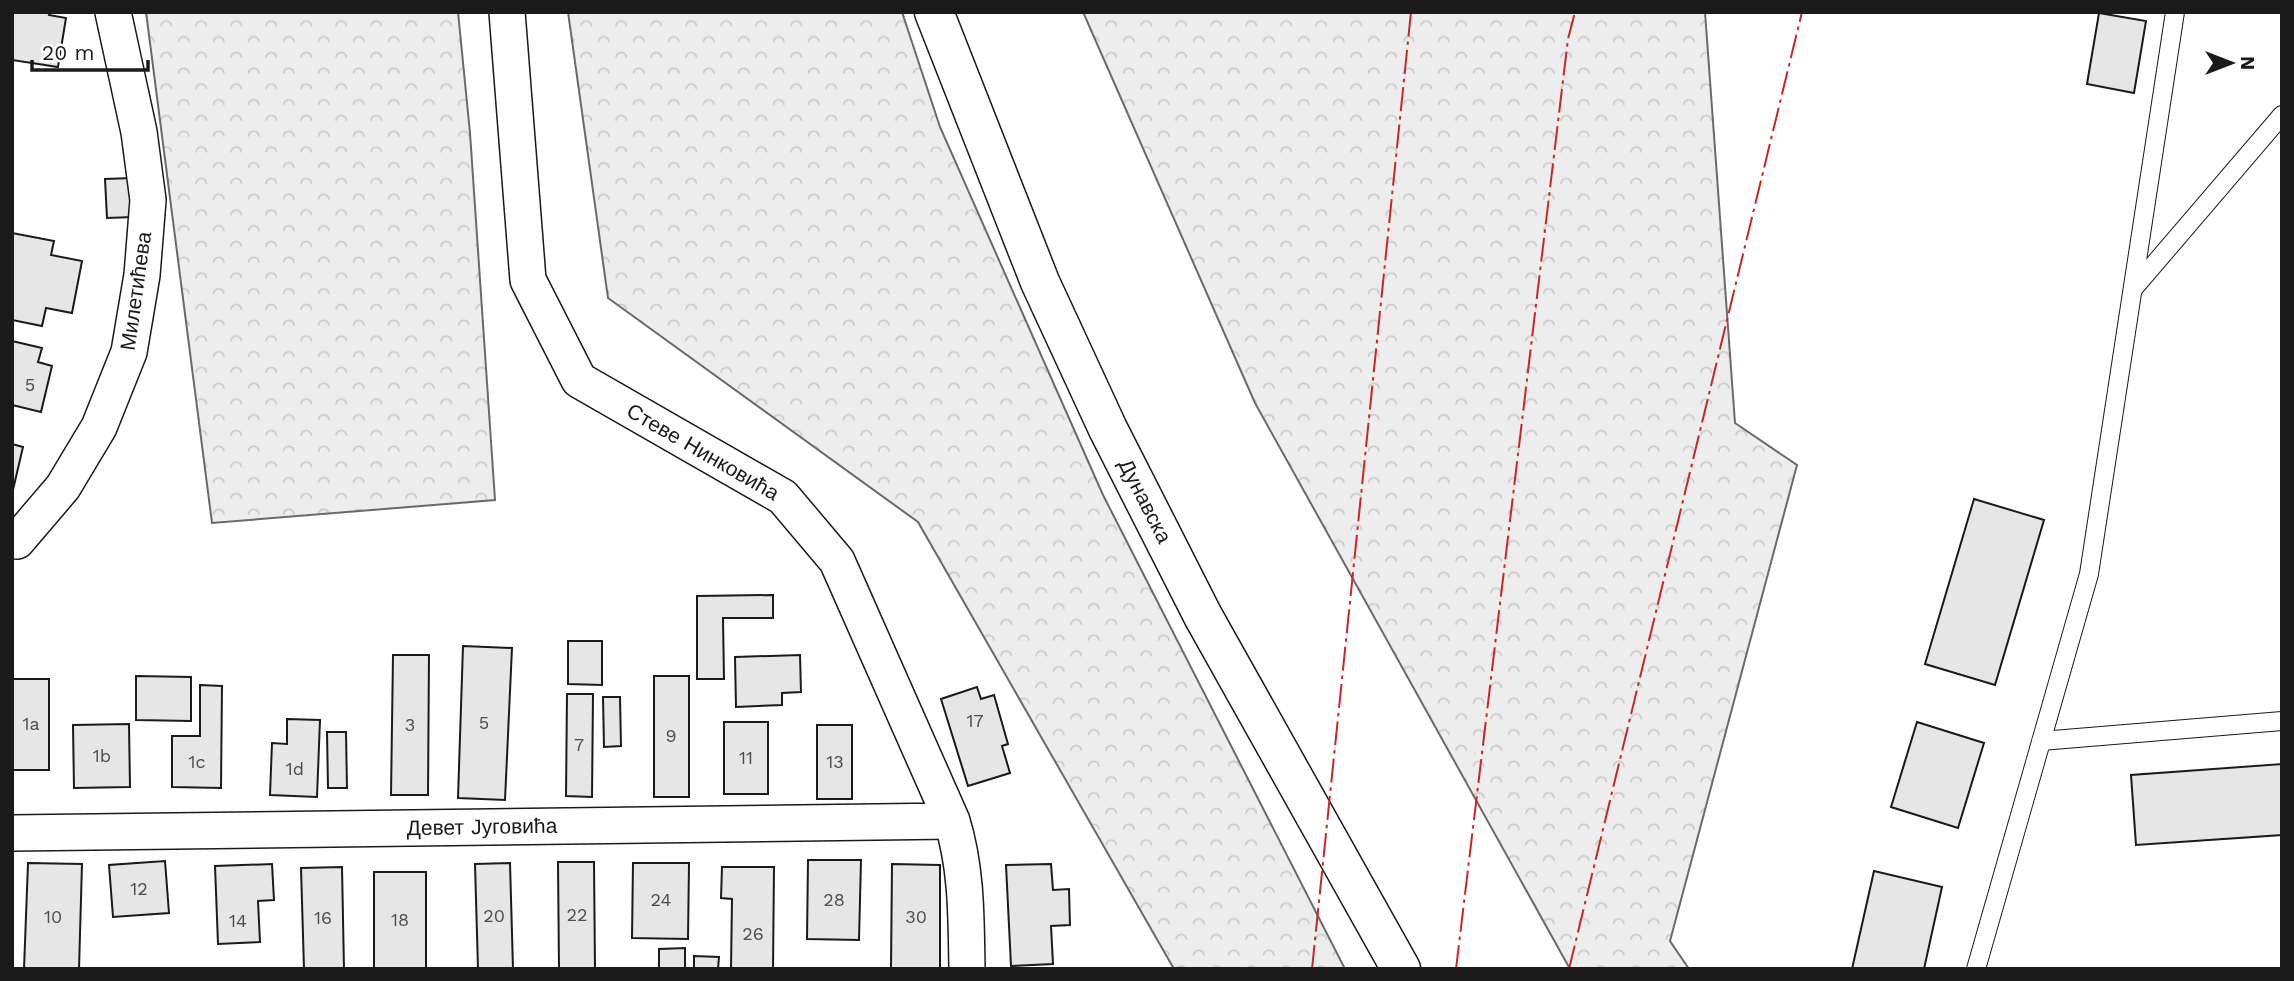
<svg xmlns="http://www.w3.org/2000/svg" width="2294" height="981" font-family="'Work Sans',sans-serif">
	<defs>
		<pattern id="forest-crowns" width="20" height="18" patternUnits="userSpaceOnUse" patternTransform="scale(1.75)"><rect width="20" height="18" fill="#ededed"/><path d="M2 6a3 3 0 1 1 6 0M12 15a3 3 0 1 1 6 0" fill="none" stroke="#cbcbcb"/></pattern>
	</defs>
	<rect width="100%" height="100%" fill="#fff"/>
	<path fill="url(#forest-crowns)" stroke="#6a6a6a" stroke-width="2" d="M 146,12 L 458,12 L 470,133 L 495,500 L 212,523 Z
		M 568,12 L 902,12 L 940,127 L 1103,495 L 1345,969 L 1174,969 L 918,522 L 608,298 Z
		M 1083,12 L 1705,12 L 1735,423 L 1797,465 L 1670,941 L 1689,969 L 1570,969 L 1255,403 Z"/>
	<path fill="#e6e6e6" stroke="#1a1a1a" stroke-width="2" d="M 12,12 L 50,12 L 49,15 L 66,18 L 58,67 L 12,60 Z
		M 2099,13 L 2146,21 L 2134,93 L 2087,84 Z
		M 132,178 L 134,217 L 107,218 L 105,179 Z
		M 12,233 L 54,241 L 51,255 L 82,261 L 72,313 L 46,308 L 42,326 L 12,320 Z
		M 12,341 L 42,348 L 38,362 L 52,366 L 41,412 L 12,405 Z
		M 12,444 L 23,447 L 12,494 Z
		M 1974,499 L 2044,520 L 1995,685 L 1925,664 Z
		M 773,595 L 773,618 L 723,618 L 724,679 L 697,679 L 697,596 Z
		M 568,641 L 602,641 L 602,685 L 568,684 Z
		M 463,646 L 512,648 L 505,800 L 458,798 Z
		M 393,655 L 429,655 L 428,795 L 391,795 Z
		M 800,655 L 801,692 L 782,693 L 782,705 L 736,707 L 735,657 Z
		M 136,676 L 191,677 L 191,721 L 136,720 Z
		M 654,676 L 689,676 L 689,797 L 654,797 Z
		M 12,679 L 49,679 L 49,770 L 12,770 Z
		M 200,685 L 222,686 L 221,788 L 172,787 L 172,736 L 200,736 Z
		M 977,687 L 981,699 L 994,695 L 1008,744 L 1002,746 L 1010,773 L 968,786 L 941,699 Z
		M 567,694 L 593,694 L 592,797 L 566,796 Z
		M 603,697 L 620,697 L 621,746 L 604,747 Z
		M 287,719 L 320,720 L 317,797 L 270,795 L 272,743 L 287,744 Z
		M 724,722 L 768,722 L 768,794 L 724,794 Z
		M 1917,722 L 1984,743 L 1958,828 L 1891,807 Z
		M 129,724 L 130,787 L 74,788 L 73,725 Z
		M 817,725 L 852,725 L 852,799 L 817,799 Z
		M 327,732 L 346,732 L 347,788 L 328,788 Z
		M 2282,764 L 2282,835 L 2136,845 L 2131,775 Z
		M 808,860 L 861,860 L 859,940 L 807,939 Z
		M 165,861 L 169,913 L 113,917 L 109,865 Z
		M 558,862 L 594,862 L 595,969 L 559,969 Z
		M 28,863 L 82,864 L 79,969 L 24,969 Z
		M 510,863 L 513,969 L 478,969 L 475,864 Z
		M 633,863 L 689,863 L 688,939 L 632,938 Z
		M 272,864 L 274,900 L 258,901 L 260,942 L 218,944 L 215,866 Z
		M 892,864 L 940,865 L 940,969 L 891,969 Z
		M 1051,864 L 1053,890 L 1069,889 L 1070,925 L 1051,926 L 1053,964 L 1011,966 L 1006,865 Z
		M 342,867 L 344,969 L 304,969 L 301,868 Z
		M 722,867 L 774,867 L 773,969 L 731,969 L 732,899 L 721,898 Z
		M 1874,871 L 1942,887 L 1924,969 L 1852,969 Z
		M 374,872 L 426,872 L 426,969 L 374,969 Z
		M 685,948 L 685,969 L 659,969 L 659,949 Z
		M 694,956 L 719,957 L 718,969 L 694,969 Z"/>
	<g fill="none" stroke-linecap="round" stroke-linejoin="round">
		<g stroke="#1a1a1a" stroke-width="20">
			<path id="lane" d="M 2133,289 L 2282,115
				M 2041,741 L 2282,721
				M 1976,969 L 2089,574 L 2175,12"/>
		</g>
		<g stroke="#1a1a1a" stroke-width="38">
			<path id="street" d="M 507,12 L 528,280 L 579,380 L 783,497 L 837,561 L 952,821 C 967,870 966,918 967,969
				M 17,541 L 63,487 L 99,427 L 129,352 L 142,275 L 148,200 L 139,132 L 113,12
				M 12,833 L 952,821"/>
		</g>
		<g stroke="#1a1a1a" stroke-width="41">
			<path id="secondary" d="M 934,12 L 1040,282 L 1108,429 L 1203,616 L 1401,969"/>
		</g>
		<use href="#lane" stroke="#fff" stroke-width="18"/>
		<use href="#street" stroke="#fff" stroke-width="35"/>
		<use href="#secondary" stroke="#fff" stroke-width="38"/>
		<path stroke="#c62828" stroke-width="2" stroke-dasharray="24 5 3.5 5" stroke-linecap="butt" d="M 1312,969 L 1411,12
			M 1456,969 L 1568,39 L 1575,12
			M 1569,969 L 1802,12"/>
	</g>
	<g text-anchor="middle" stroke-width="5" stroke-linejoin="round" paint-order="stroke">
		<g font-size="18" fill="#4d4d4d">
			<text x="30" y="391">5</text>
			<text x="975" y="727">17</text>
			<text x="484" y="729">5</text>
			<text x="31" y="730">1a</text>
			<text x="410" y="731">3</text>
			<text x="671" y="742">9</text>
			<text x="579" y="751">7</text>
			<text x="102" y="762">1b</text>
			<text x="746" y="764">11</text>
			<text x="197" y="768">1c</text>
			<text x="835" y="768">13</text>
			<text x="295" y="775">1d</text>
			<text x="139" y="895">12</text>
			<text x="661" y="906">24</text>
			<text x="834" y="906">28</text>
			<text x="577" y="921">22</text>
			<text x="494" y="922">20</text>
			<text x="53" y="923">10</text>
			<text x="916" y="923">30</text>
			<text x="323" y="924">16</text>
			<text x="400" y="926">18</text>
			<text x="238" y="927">14</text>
			<text x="753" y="940">26</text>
		</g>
		<g font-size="21" fill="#1a1a1a" stroke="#fff">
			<text transform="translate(136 291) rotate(-82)" y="7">Милетићева</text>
			<text transform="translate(703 452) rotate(30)" y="7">Стеве Нинковића</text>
			<text transform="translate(1145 501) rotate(63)" y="7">Дунавска</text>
			<text transform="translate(482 827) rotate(-1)" y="7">Девет Југовића</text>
		</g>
	</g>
	<rect width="2294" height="981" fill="none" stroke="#1a1a1a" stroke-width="28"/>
	<g transform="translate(2231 63) rotate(90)" stroke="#ffffff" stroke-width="5" paint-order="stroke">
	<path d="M0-5L12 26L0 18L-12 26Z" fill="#1a1a1a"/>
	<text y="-10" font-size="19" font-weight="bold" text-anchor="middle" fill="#1a1a1a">N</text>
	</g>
	<path d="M32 60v10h116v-10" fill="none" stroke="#1a1a1a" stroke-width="3.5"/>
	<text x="42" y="60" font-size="21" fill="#1a1a1a" stroke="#ffffff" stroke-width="5" paint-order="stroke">20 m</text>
</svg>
